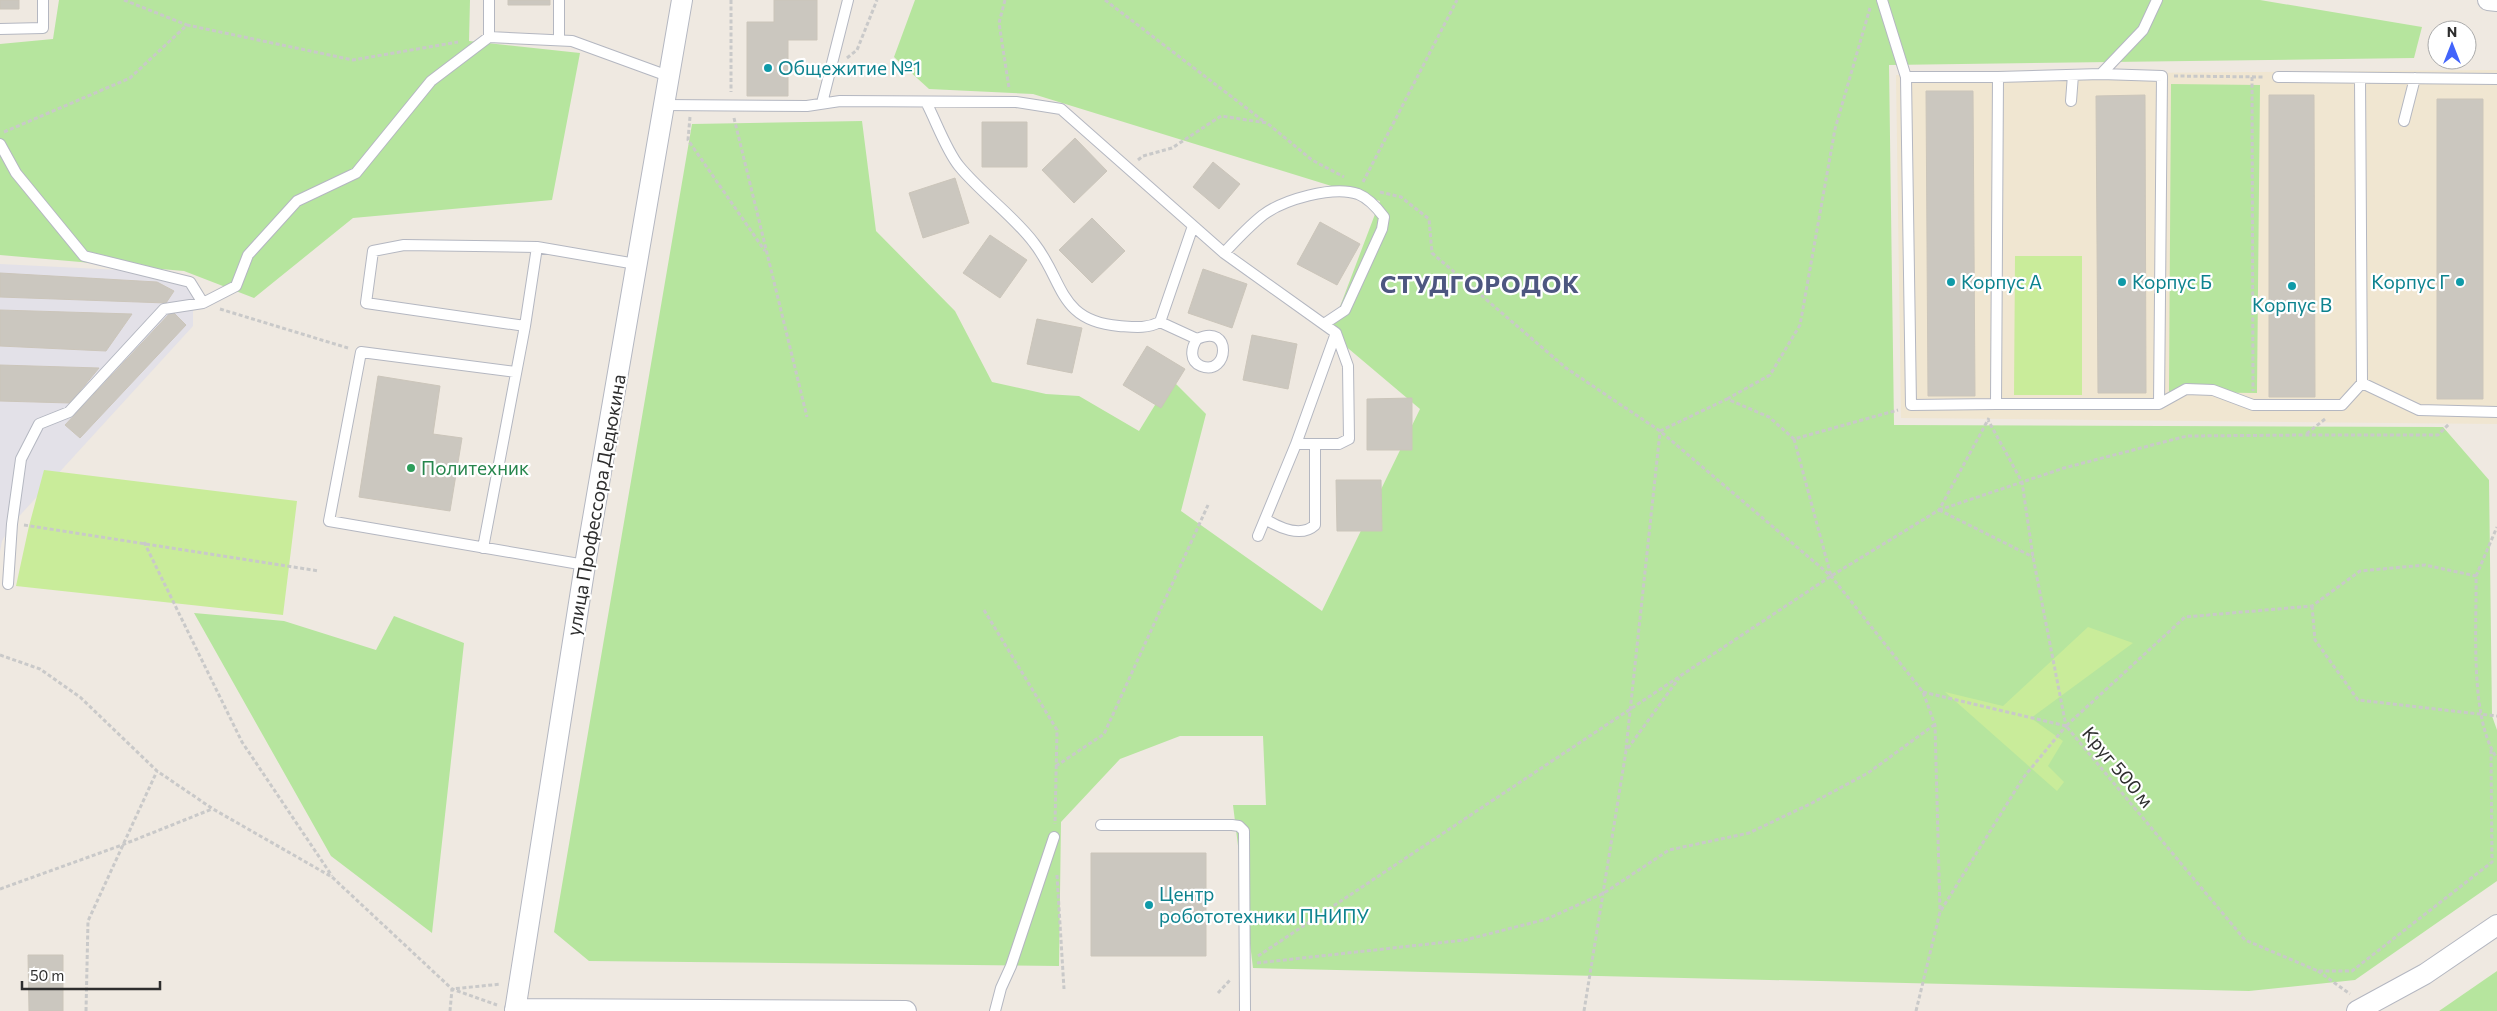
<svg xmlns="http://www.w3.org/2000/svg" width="2497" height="1011" font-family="Commissioner,sans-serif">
	<rect width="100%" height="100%" fill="#efe9e1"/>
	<path fill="#e3e1e8" d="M 0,264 L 160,272 L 193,291 L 193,326 L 12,524 L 2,541 L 0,552 Z"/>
	<path fill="#f0e6d1" d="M 2497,70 L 2497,424 L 1901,418 L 1896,75 Z"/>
	<path fill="#b6e59e" d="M 59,0 L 470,0 L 469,41 L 580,53 L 552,200 L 353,218 L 254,298 L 184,271 L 0,255 L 0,44 L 53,39 Z
		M 915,0 L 2260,0 L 2422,27 L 2414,58 L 1889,65 L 1894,425 L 2443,427 L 2489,480 L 2492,716 L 2497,730 L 2497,881 L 2355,980 L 2249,991 L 1253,968 L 1233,805 L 1266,805 L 1263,736 L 1180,736 L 1120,759 L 1061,822 L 1059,966 L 589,961 L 554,932 L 692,124 L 862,121 L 876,231 L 955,311 L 992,382 L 1046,394 L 1079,396 L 1139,431 L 1171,379 L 1206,414 L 1181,511 L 1322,611 L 1420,409 L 1330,333 L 1380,201 L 1033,94 L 929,89 L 894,57 Z
		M 2171,84 L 2260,85 L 2257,393 L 2169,392 Z
		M 194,613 L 284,621 L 376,650 L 394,616 L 464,643 L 432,933 L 331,856 Z
		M 2497,971 L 2497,1011 L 2439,1011 Z"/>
	<path fill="#c9ec9a" d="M 2015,256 L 2082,256 L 2082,395 L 2014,395 Z
		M 44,470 L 297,501 L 283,615 L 16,586 L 29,526 Z
		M 2088,627 L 2133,643 L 2031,718 L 2063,741 L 2048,766 L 2064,782 L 2057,791 L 1945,692 L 2003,706 Z"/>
	<path fill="#cbc7bf" stroke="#cbc5ba" d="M 0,0 L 19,0 L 19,9 L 0,9 Z
		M 508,0 L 550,0 L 550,5 L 508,5 Z
		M 774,0 L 817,0 L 817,40 L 788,40 L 788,96 L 747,96 L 747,22 L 774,22 Z
		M 1926,91 L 1973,91 L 1975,396 L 1928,396 Z
		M 2145,95 L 2146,393 L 2098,393 L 2096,96 Z
		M 2269,95 L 2314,95 L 2315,397 L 2269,397 Z
		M 2437,99 L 2483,99 L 2483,399 L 2437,399 Z
		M 982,122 L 1027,122 L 1027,167 L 982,167 Z
		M 1075,138 L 1107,171 L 1074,203 L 1042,170 Z
		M 1213,162 L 1240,184 L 1219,209 L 1193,187 Z
		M 955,178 L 969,223 L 923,238 L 909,193 Z
		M 1092,218 L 1125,251 L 1092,283 L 1059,250 Z
		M 1320,222 L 1360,244 L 1337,285 L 1297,264 Z
		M 990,235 L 1027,260 L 1000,298 L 963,273 Z
		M 1203,269 L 1247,284 L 1232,328 L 1188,313 Z
		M 0,273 L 157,282 L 174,291 L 166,303 L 0,297 Z
		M 0,310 L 132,314 L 106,351 L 0,346 Z
		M 172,311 L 186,325 L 80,438 L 65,425 Z
		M 1037,319 L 1082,328 L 1072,373 L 1027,364 Z
		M 1252,335 L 1297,344 L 1288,389 L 1243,380 Z
		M 1147,346 L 1185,369 L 1161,408 L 1123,385 Z
		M 0,365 L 99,368 L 70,403 L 0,401 Z
		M 378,376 L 440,386 L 433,434 L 462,438 L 450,511 L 359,497 Z
		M 1412,398 L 1412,450 L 1367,450 L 1367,399 Z
		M 1336,480 L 1381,480 L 1382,531 L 1337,531 Z
		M 1091,853 L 1206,853 L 1206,956 L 1091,956 Z
		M 28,955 L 63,955 L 63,1011 L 29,1011 Z"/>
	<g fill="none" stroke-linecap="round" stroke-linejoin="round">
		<g stroke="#b4b7c1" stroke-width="12">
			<path id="lane" d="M 489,0 L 489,37
				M 1882,0 L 1906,77 L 1911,405 L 1996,404 L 1998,77 L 1906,77
				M 0,29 L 43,28 L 43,0
				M 559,40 L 559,0
				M 2101,74 L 2143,30 L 2157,0
				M 2278,77 L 2497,79
				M 2360,78 L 2362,383
				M 2071,101 L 2073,75
				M 926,102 C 936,121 946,150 959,166 C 982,194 1013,215 1034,243 C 1064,281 1058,321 1119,326 C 1134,327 1146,329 1160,322
				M 822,103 L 848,0
				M 663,105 L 807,106 L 840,101 L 1016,102 L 1061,109 L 1224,253 L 1336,333 L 1296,444 L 1258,536
				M 2404,121 L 2415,78
				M 0,144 L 16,173 L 84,256 L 190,282 L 203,303
				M 1193,226 L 1160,322 L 1197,339 C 1191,348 1189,361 1201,366 C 1229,377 1233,322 1197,339
				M 1224,253 C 1236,240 1249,226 1263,215 C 1283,200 1333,185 1358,194 C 1368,198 1378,209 1384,217 L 1382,229 L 1345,310 L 1324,324
				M 525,326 L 366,303 L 373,251 L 404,245 L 537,247 L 636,264
				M 516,372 L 361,352 L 329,521 L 585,565
				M 1996,404 L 2159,404 L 2162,76 L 2101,74 L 1998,77
				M 2159,404 L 2186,389 L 2213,390 L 2253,405 L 2342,405 L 2362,383 L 2419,410 L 2497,412
				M 1296,444 L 1339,444 L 1349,439 L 1348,366 L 1336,333
				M 1265,519 C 1278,527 1301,538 1315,525 L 1315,444
				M 483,548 L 525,326 L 537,247
				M 8,584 L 12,524 L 21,459 L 39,424 L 69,412 L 164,309 L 203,303 L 236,286 L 248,255 L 297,201 L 356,173 L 431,81 L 489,37 L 572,41 L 668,76
				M 1101,825 L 1232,825 L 1239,826 L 1244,831 L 1245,1011
				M 995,1011 L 1001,988 L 1011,966 L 1054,837"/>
		</g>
		<g stroke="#b4b7c1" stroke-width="22">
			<path id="street" d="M 2488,0 L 2497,1
				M 515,1009 L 906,1011
				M 515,1011 L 585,565 L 682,0
				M 2357,1011 L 2425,974 L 2497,925"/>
		</g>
		<path stroke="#c9c9c9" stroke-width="3" stroke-dasharray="4 2.5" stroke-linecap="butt" d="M 124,0 L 187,25
			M 731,0 L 731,92
			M 1005,0 L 999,23 L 1009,88
			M 1105,0 L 1266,123
			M 847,58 L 857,50 L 877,0
			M 2174,76 L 2265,77
			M 2252,77 L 2253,391
			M 690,117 L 688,140 L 765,251
			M 734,118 L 807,417
			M 4,132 L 130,78 L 187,25 L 353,60 L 458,42
			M 1138,160 L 1143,156 L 1172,148 L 1221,116 L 1267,123 L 1312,160 L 1344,177
			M 1363,182 L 1457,0
			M 1380,192 L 1401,197 L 1429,219 L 1432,253 L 1566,368 L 1660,431 L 1831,576 L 1923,692 L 1935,725 L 1940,912
			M 220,309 L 348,348
			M 1727,399 L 1770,375 L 1800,325 L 1835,129 L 1870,8
			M 2325,419 L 2305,435 L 2438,435 L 2449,424
			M 1660,431 L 1727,399 L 1769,417 L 1794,439 L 1898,410
			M 1794,439 L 1831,576
			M 1939,510 L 2064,468 L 2187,436 L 2305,435
			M 1939,510 L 2033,557
			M 24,525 L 319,571
			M 144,542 L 242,742 L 332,876
			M 2476,576 L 2497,527
			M 2312,606 L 2315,640 L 2358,700 L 2497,716
			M 984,610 L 1057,730 L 1055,824
			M 0,655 L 40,669 L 80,697 L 157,771 L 213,809 L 332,877 L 452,989 L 497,1005
			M 1923,692 L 2066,726
			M 1626,749 L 1660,432
			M 2491,750 L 2492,862 L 2352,971 L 2318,971 L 2245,940 L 2066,726 L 2185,617 L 2312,606 L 2360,571 L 2425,565 L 2476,576 C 2477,624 2469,718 2497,758
			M 1056,766 L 1104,734 L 1208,505
			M 1057,875 L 1064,989
			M 0,889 L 122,845 L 212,809
			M 1258,956 L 1831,576 L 1939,510 L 1989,418
			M 1257,963 L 1465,940 L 1547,919 L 1604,893 L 1669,850 L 1749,833 L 1812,803 L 1868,773 L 1934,725
			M 2318,971 L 2350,994
			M 1218,993 L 1231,979
			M 86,1011 L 88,921 L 157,771
			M 450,1011 L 452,989 L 501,984
			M 1584,1011 L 1626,751 L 1679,678
			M 1916,1011 L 1940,912 L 2023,778 L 2066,726 L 2033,557 L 2022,482 L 1988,420"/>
		<use href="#lane" stroke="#fff" stroke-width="10"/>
		<use href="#street" stroke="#fff" stroke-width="20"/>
	</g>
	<g fill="#0f9aa8" stroke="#fff" stroke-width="2">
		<circle cx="768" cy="68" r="5"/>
		<circle cx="1951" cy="282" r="5"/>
		<circle cx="2122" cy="282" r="5"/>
		<circle cx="2460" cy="282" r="5"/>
		<circle cx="2292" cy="286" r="5"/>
		<circle cx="1149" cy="905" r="5"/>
	</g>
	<circle fill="#2e9e5b" stroke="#fff" stroke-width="2" cx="411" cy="468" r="5"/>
	<g text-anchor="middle" stroke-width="4.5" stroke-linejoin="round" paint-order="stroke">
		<g font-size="19" fill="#0d838f" stroke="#fff" text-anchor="start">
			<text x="778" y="75">Общежитие №1</text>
			<text x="1961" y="289">Корпус А</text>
			<text x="2132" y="289">Корпус Б</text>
			<text x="2450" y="289" text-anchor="end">Корпус Г</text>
			<text x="2292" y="312" text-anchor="middle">Корпус В</text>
			<text x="1159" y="901">Центр<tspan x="1159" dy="22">робототехники ПНИПУ</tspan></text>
		</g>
		<g font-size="19" fill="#27864d" stroke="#fff" text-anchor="start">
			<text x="421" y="475">Политехник</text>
		</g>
		<g font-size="19" fill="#2e2e2e" stroke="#fff">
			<text transform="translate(596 505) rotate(-80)" y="7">улица Профессора Дедюкина</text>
			<text transform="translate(2118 767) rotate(50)" y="7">Круг 500 м</text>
		</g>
		<g font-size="24" font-weight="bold" letter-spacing="1" fill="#4d5680" stroke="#fff">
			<text x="1480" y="293">СТУДГОРОДОК</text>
		</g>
	</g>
	<g transform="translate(2452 45)"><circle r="24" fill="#ffffff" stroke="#ababab"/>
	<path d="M0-4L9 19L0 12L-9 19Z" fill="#4264fb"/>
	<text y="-8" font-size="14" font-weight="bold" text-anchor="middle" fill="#2e2e2e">N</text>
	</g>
	<path d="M22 981v8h138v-8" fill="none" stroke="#2e2e2e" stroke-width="2.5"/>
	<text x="30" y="981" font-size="15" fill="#2e2e2e" stroke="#ffffff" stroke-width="4" paint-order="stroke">50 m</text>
</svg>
